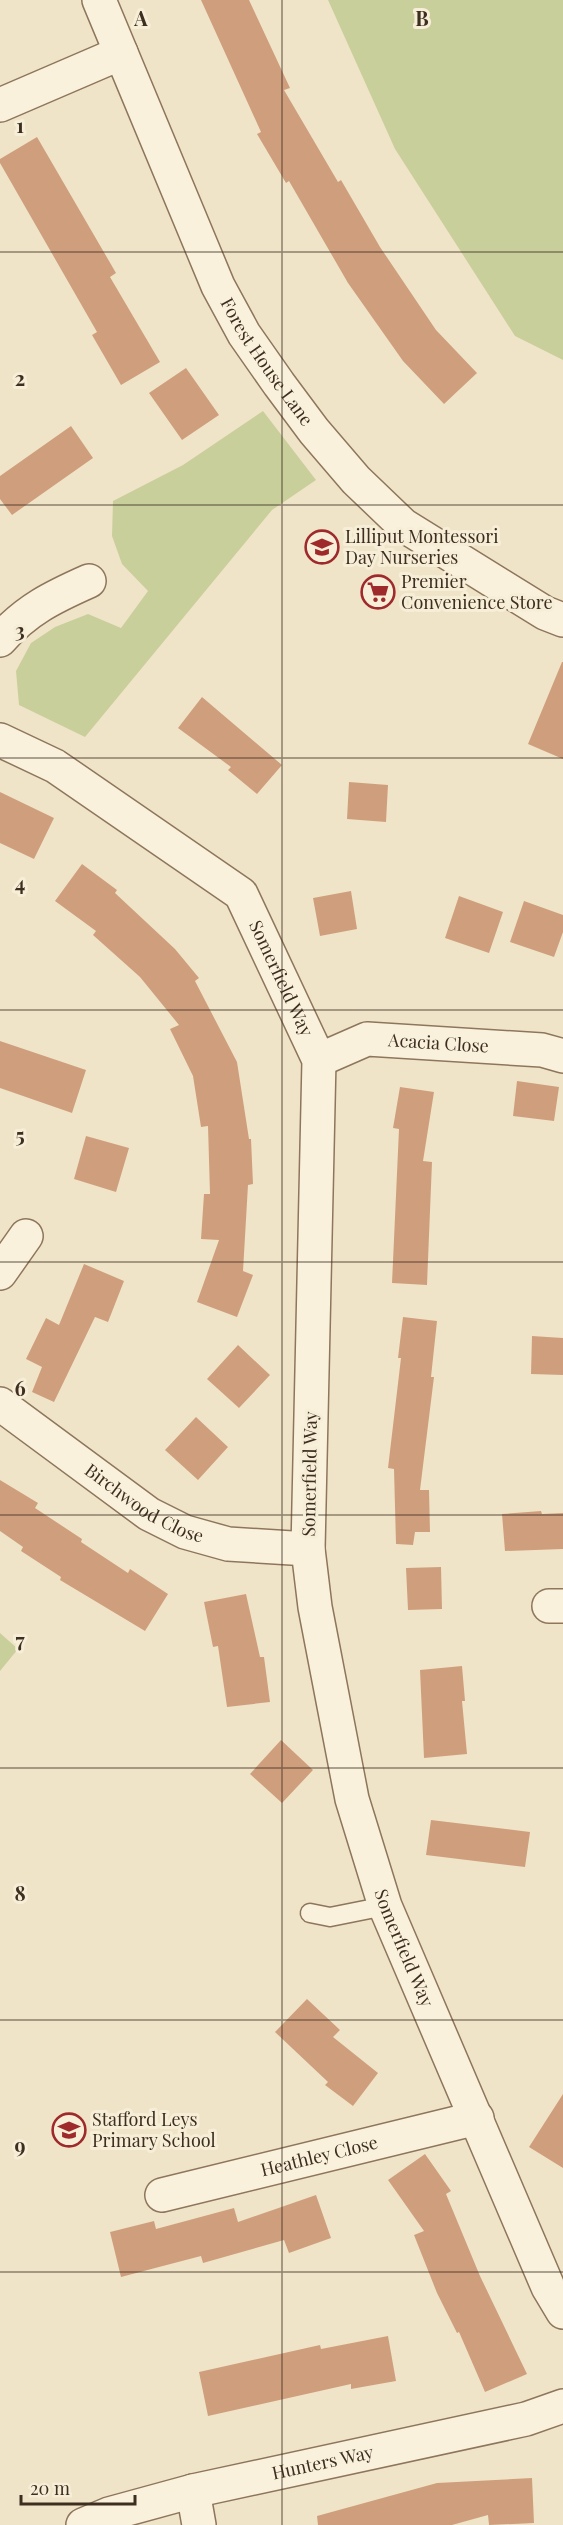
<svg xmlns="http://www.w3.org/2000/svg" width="563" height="2525" font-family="'Playfair Display',serif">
	<rect width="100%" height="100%" fill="#f0e4c8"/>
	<path fill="#c9cf9b" d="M 328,0 L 563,0 L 563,360 L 515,336 L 395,149 Z
		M 263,411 L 316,480 L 272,510 L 85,737 L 19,705 L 16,671 L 31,643 L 55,627 L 88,614 L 121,628 L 148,591 L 122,564 L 112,536 L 113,501 L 183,465 Z
		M 0,1633 L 18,1649 L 0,1671 Z"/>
	<path fill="#cf9f7d" d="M 201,0 L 249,0 L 290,88 L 284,90 L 338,182 L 341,180 L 380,247 L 436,330 L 477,373 L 444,404 L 403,361 L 348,283 L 289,181 L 286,183 L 257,134 L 261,132 Z
		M 37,137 L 116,273 L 110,277 L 160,362 L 121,385 L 92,335 L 97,332 L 0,163 L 0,159 Z
		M 186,368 L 219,415 L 182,440 L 149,393 Z
		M 71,426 L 93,458 L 12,515 L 0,499 L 0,476 Z
		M 562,662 L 563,662 L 563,759 L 528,744 Z
		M 202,697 L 282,765 L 257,794 L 228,770 L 231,767 L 178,728 Z
		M 349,782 L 388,785 L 386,822 L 347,819 Z
		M 0,792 L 54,818 L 34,859 L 0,843 Z
		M 82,864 L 117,890 L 115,893 L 175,949 L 199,978 L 195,981 L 237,1062 L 249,1139 L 251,1139 L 253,1184 L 248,1185 L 243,1271 L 253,1275 L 237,1317 L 197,1302 L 219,1240 L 201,1239 L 204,1194 L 210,1194 L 208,1126 L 201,1127 L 193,1076 L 170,1029 L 179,1025 L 140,977 L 93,935 L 96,931 L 55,901 Z
		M 351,891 L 357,929 L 320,936 L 313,898 Z
		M 459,896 L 503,912 L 489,953 L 445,938 Z
		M 524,901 L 563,915 L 563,932 L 554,957 L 510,942 Z
		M 0,1041 L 86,1070 L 72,1113 L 0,1088 Z
		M 517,1081 L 559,1087 L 554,1121 L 513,1116 Z
		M 400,1087 L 434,1092 L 423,1161 L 432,1162 L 427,1285 L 392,1283 L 399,1129 L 393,1128 Z
		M 86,1136 L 129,1148 L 116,1192 L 74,1179 Z
		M 84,1264 L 124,1281 L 108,1322 L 95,1317 L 54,1402 L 32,1392 L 42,1367 L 26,1359 L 46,1318 L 59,1325 Z
		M 403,1317 L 437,1321 L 431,1377 L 434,1377 L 420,1490 L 429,1490 L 430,1532 L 415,1532 L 413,1545 L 396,1544 L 394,1469 L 388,1468 L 401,1358 L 398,1358 Z
		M 532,1336 L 563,1338 L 563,1375 L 531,1374 Z
		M 238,1345 L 270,1375 L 239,1408 L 207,1379 Z
		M 196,1417 L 228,1447 L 198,1480 L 165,1450 Z
		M 0,1480 L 38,1503 L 35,1508 L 82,1539 L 81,1542 L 128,1573 L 130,1569 L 168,1594 L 145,1631 L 60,1580 L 61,1577 L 21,1551 L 23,1547 L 0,1531 Z
		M 541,1511 L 542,1514 L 563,1513 L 563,1549 L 505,1551 L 502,1514 Z
		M 441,1567 L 442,1609 L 408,1610 L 406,1568 Z
		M 246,1594 L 260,1657 L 264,1657 L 270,1702 L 227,1707 L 218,1646 L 213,1647 L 204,1602 Z
		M 462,1666 L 465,1701 L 462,1701 L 467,1754 L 424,1758 L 420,1670 Z
		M 281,1740 L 313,1770 L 282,1803 L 250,1774 Z
		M 431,1820 L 530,1832 L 525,1867 L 426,1855 Z
		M 307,1999 L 340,2030 L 333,2037 L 378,2073 L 353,2106 L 325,2085 L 328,2082 L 275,2032 Z
		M 563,2094 L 563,2168 L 529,2147 Z
		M 425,2154 L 451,2191 L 446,2194 L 480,2276 L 527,2374 L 485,2392 L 459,2332 L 457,2333 L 437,2293 L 414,2235 L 424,2231 L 388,2180 Z
		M 316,2195 L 331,2238 L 289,2253 L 284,2240 L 203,2263 L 201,2256 L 121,2277 L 110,2232 L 154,2221 L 156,2229 L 234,2208 L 238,2222 Z
		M 388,2336 L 396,2381 L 351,2389 L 351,2384 L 208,2416 L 199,2372 L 320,2345 L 321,2349 Z
		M 532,2478 L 534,2523 L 489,2525 L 488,2515 L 452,2525 L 318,2525 L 317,2516 L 437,2483 Z"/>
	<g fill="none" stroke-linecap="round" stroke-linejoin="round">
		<g stroke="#8d765c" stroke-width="21">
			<path id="service" d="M 310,1913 L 330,1917 L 385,1906"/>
		</g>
		<g stroke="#8d765c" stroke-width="36">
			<g id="minor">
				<path id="s1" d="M 99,0 L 218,286 L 244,334 L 279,384 L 314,431 L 356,480 L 403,525 L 545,613 L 563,620"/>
				<path d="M 0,105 L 121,53"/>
				<path d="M 0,640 C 26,610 53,597 89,581"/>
				<path id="s2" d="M 0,740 L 55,766 L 241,894 L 319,1060 L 308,1549 L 315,1607 L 352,1799 L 385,1906 L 548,2287 L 563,2312"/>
				<path id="s3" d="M 319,1060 L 367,1039 L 542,1050 L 563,1056"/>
				<path d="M 0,1273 L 26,1236"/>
				<path id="s4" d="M 0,1404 L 149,1514 L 185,1532 L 228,1544 L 308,1549"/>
				<path d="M 549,1606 L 563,1606"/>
				<path id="s5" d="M 162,2195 L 477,2118"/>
				<path d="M 193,2491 L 199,2525"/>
				<path id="s6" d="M 83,2525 L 109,2514 L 193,2491 L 526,2419 L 563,2406"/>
			</g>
		</g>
		<use href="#service" stroke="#faf1dc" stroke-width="18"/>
		<use href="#minor" stroke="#faf1dc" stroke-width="33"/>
	</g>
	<path fill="none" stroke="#3d2e20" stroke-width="1.5" stroke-opacity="0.55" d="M 282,0 L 282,2525M 0,252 L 563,252M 0,505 L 563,505M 0,758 L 563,758M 0,1010 L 563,1010M 0,1262 L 563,1262M 0,1515 L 563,1515M 0,1768 L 563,1768M 0,2020 L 563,2020M 0,2272 L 563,2272"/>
	<defs>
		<g id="school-ring" transform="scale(1.725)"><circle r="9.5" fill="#f7eed8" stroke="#9e2a2b" stroke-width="1.5"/><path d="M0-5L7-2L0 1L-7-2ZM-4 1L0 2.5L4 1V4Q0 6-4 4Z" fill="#9e2a2b"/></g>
		<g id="supermarket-ring" transform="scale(1.725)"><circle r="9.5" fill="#f7eed8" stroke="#9e2a2b" stroke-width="1.5"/><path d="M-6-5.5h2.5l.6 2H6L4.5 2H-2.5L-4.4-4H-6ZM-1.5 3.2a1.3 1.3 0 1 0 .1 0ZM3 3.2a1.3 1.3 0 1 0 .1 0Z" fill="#9e2a2b"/></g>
	</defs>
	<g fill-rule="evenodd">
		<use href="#school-ring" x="322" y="547"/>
		<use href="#supermarket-ring" x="378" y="592"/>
		<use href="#school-ring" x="69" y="2130"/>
	</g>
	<g text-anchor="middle" stroke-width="6" stroke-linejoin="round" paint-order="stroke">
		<g font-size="18" fill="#3d2e20" stroke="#f7eed8">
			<text dy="6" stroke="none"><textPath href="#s1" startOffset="400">Forest House Lane</textPath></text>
			<text dy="6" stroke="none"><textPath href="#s2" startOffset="380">Somerfield Way</textPath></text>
			<text dy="6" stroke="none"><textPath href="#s3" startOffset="124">Acacia Close</textPath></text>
			<text transform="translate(310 1474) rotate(-89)" y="6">Somerfield Way</text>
			<text dy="6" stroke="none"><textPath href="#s4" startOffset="176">Birchwood Close</textPath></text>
			<text dy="6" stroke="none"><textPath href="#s2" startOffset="1371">Somerfield Way</textPath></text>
			<text dy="6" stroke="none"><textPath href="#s5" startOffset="162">Heathley Close</textPath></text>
			<text dy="6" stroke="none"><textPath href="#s6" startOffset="248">Hunters Way</textPath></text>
		</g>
		<g font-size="18" fill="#3d2e20" stroke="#f7eed8" text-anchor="start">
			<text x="345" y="543">Lilliput Montessori<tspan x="345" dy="21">Day Nurseries</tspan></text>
			<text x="401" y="588">Premier<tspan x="401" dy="21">Convenience Store</tspan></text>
			<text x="92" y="2126">Stafford Leys<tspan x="92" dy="21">Primary School</tspan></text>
		</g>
	</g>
	<g font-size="20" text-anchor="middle" font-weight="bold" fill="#3d2e20" stroke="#f7eed8" stroke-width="6" stroke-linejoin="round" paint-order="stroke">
		<text x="141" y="26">A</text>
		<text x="422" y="26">B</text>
		<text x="20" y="133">1</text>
		<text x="20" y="386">2</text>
		<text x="20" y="638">3</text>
		<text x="20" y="891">4</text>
		<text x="20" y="1143">5</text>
		<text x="20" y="1396">6</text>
		<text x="20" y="1648">7</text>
		<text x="20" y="1901">8</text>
		<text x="20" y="2153">9</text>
	</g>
	<path d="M21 2495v9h114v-9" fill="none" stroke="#3d2e20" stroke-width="3"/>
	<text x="30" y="2495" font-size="18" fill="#3d2e20" stroke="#f7eed8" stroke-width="4.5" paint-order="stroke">20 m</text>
</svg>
